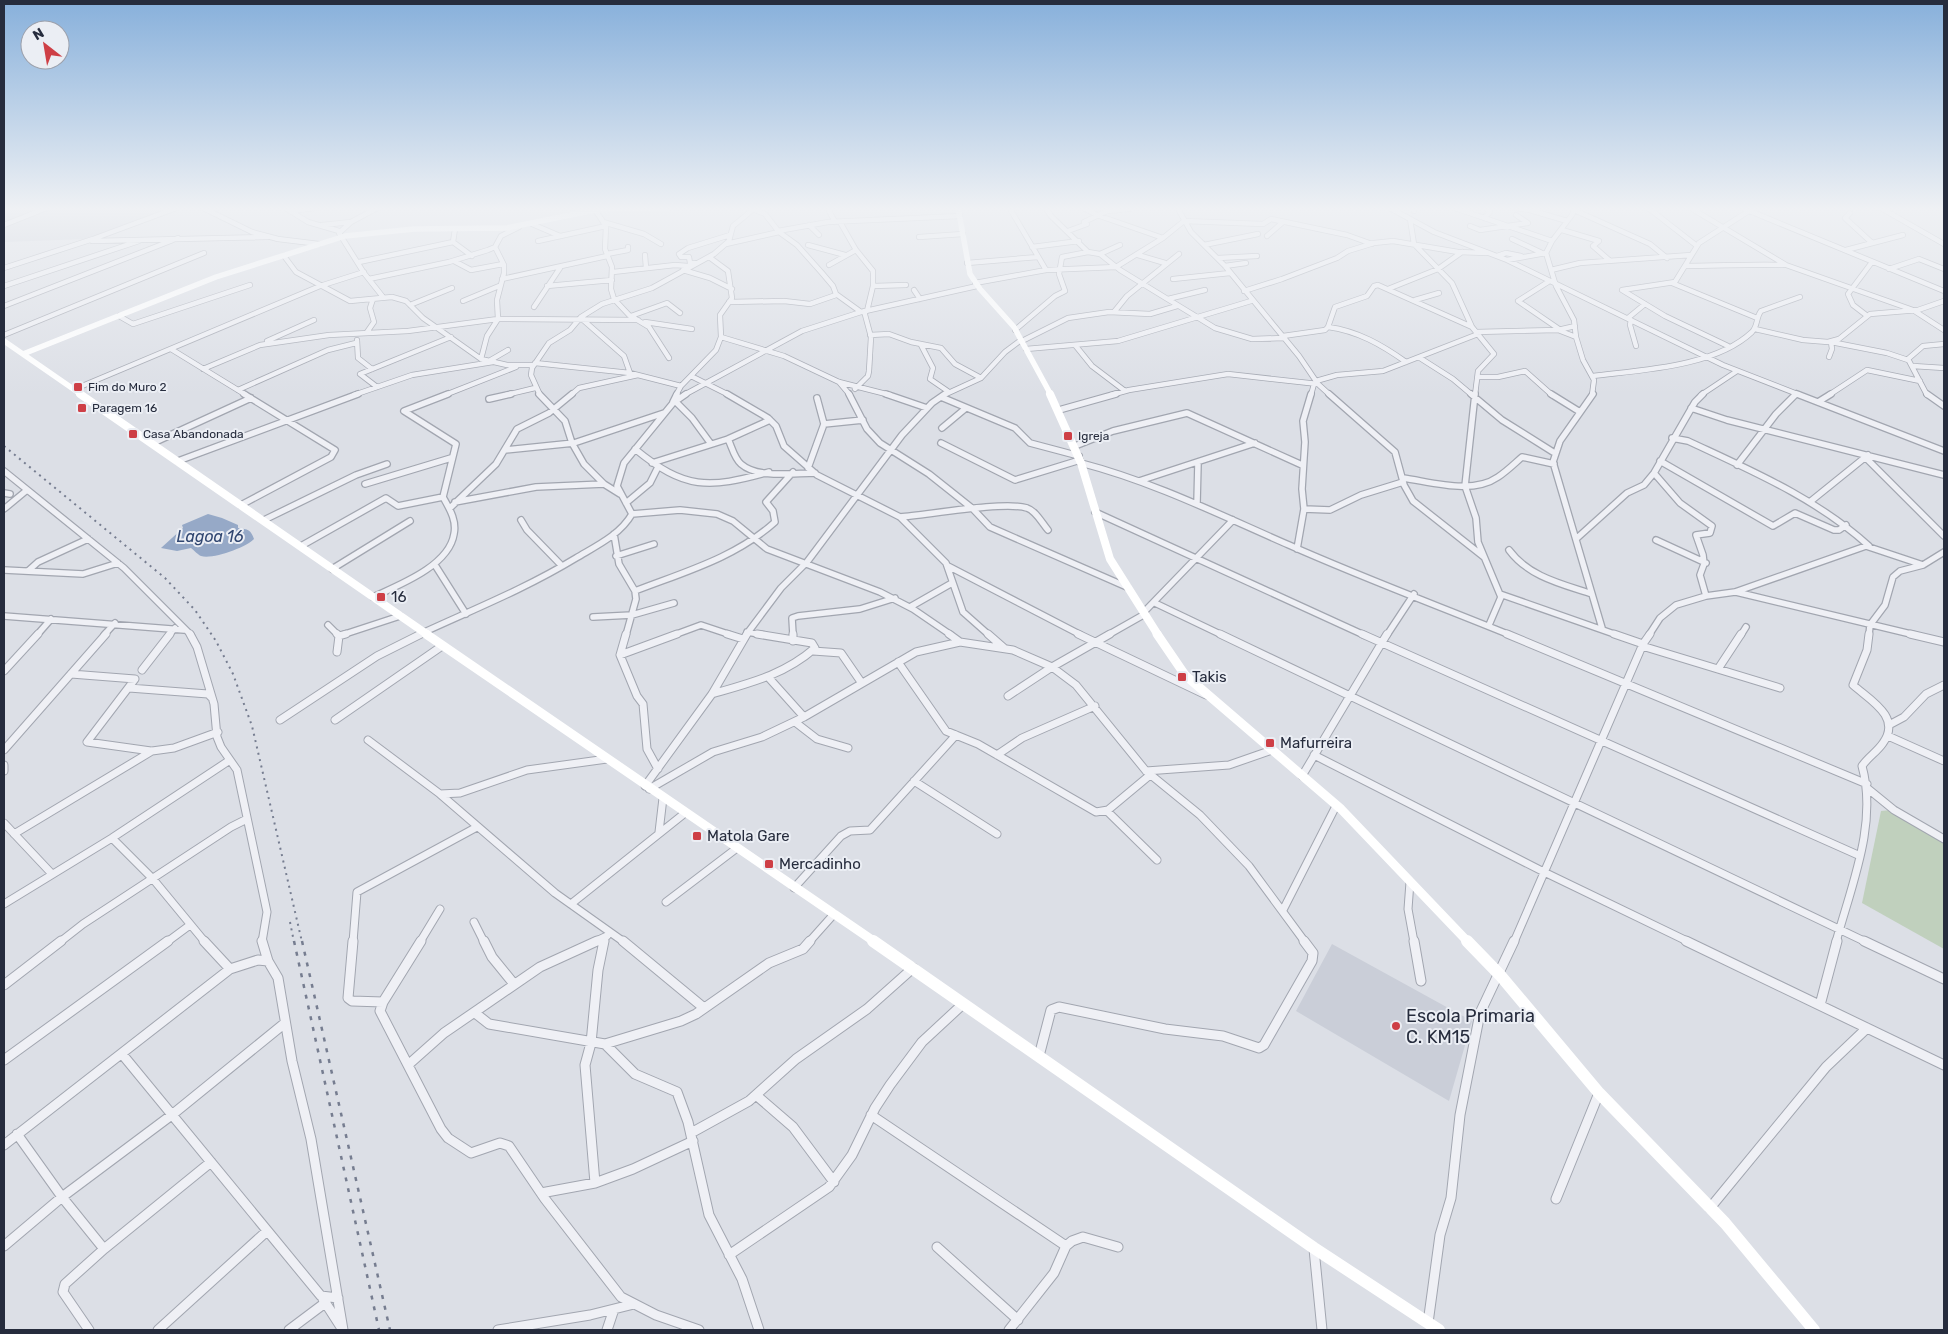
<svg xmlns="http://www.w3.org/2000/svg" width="1948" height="1334" font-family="Rubik,sans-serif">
	<rect width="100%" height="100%" fill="#dcdfe6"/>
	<path fill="#caced8" d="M 4,207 L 179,207 L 86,239 L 4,242 Z
		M 1332,944 L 1472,1021 L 1449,1101 L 1296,1011 Z"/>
	<path fill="#c0d0bd" d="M 1891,810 L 1944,842 L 1944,949 L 1862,903 L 1881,811 Z"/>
	<path fill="#96a9c7" d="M 208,514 L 222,518 L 238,525 L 238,528 C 248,529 251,530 254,539 C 247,547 212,560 201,556 C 198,555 194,550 191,548 L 177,551 L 161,548 L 183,528 L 182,525 Z"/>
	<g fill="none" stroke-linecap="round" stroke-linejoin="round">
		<g stroke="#a2a6b0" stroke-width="6">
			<path id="street-far3" d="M 201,207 L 252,232 L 278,239 L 319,244
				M 284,207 L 308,222 L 339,231
				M 379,207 L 351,222 L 339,233 L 364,273 L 383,297
				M 596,207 L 595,210 L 606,226 L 605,249 L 612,267 L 611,289 L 614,299 L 629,315 L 649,327 L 669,358
				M 827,207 L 835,222
				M 1009,207 L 1046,270
				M 1045,207 L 1051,216 L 1088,252
				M 1082,207 L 1097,215 L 1163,238
				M 1177,207 L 1191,232 L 1225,266 L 1299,356 L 1318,384 L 1330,395
				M 1388,207 L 1434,232 L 1507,260 L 1723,365 L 1800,395
				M 1452,207 L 1552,241
				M 1508,207 L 1530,210 L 1567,221
				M 1570,207 L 1574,210 L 1572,215 L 1552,241 L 1546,253 L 1556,286 L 1574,320 L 1576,337
				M 1647,207 L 1697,246
				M 1689,207 L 1786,265 L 1913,310 L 1944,330
				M 1740,207 L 1944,291
				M 1879,207 L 1944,244
				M 1938,207 L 1944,209
				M 750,208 L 765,214 L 779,232 L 797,245 L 822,273 L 833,286 L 836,294 L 861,312
				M 1574,210 L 1650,244 L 1667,258
				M 291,211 L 322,207
				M 1414,211 L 1415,207
				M 1850,213 L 1845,218 L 1871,242
				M 1484,218 L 1490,212 L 1485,207
				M 1410,219 L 1414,244 L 1452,283 L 1472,327 L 1494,354 L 1478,371 L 1475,395
				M 603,222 L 644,234 L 661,244
				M 840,222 L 856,250 L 873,271 L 873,286 L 867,311
				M 1084,222 L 1107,211 L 1129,209
				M 532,224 L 560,236
				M 4,225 L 49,207
				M 322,225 L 351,222
				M 809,225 L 819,235
				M 1470,226 L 1480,230 L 1528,223 L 1516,215
				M 455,229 L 453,242 L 472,256
				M 1562,230 L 1599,241 L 1593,246 L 1609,260
				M 778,231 L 828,222 L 960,216
				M 1068,231 L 1087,224
				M 1267,236 L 1283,222
				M 919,237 L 963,234
				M 1512,239 L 1542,253
				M 92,241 L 268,237
				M 538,241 L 606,226
				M 726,244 L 779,232
				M 808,245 L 845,255
				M 1204,245 L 1258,234
				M 1032,247 L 1079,241
				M 1846,250 L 1903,235
				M 607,254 L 628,250 L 628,247
				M 1100,254 L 1120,245
				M 645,255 L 646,268
				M 1138,255 L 1165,263
				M 284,256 L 296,272 L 350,301 L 392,297 L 406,301 L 423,318 L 481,359 L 507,365 L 534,365
				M 1497,256 L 1506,253 L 1521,256
				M 1218,258 L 1257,256
				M 1507,260 L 1546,253
				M 454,261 L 471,270 L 503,264
				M 359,262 L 453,242
				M 695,263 L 690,263 L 689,257 L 681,257 L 679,254 L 688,248 L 730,235
				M 967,263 L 1038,257
				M 829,265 L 856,250
				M 1225,266 L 1246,263
				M 1685,266 C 1718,266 1750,264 1783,265
				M 4,268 L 93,239 L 179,207
				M 1889,269 L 1919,259 L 1944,269
				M 683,270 L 710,278 L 732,289
				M 1551,270 L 1580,263 L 1691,255
				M 613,272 L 675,265 L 688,266
				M 369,279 L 449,262 L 488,250 L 495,247 L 501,236 L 519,227
				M 502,279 L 607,256
				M 1173,279 L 1230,273
				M 1548,282 L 1518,301 L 1559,329
				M 975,283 L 1046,270 L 1116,267 L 1163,238 L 1184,221 L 1263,224 L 1271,219 L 1347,235 L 1372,244
				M 1672,283 L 1757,318
				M 4,286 L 139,241
				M 547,286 L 612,280
				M 873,286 L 906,285
				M 1388,289 L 1438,269 L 1462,252
				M 914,290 L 920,299
				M 1244,291 L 1282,279 L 1337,258 L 1348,251 L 1374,243 L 1393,241 L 1458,252 L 1486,253
				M 1168,299 L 1205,290
				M 1415,300 L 1439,293
				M 463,301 L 499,286
				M 729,302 L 784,301 L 810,304 L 836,295
				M 410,305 L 452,288
				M 4,306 L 178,238
				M 534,307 L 560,268
				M 1114,312 L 1127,296 L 1179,254
				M 1866,315 L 1853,305 L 1848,294 L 1872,262
				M 119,316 L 133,324 L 250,285
				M 631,316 L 667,303 L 680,313
				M 1628,318 L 1645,304
				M 582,319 L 624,356 L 630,373
				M 1631,320 L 1630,325 L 1636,346
				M 645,322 L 692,329
				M 1328,327 L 1335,307 L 1367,296 L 1374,286 L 1378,285 L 1472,327
				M 1755,329 L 1803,340 L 1828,342 L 1839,339 L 1870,314 L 1918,310 L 1944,301
				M 1015,330 L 1055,296 L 1065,291 L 1059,274 L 1062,257 L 1088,252 L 1100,254 L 1120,270 L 1215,328 L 1252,339 L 1284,338
				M 1558,330 L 1576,337 L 1583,360 L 1594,380 L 1592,395
				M 367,332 L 374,322 L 370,308 L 373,299
				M 1476,332 L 1558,330 L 1575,326
				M 4,335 L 204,253
				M 870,335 L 889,334 L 911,342 L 941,348 L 955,364 L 981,378
				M 1283,336 L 1325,330 L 1328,327 C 1358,331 1382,345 1406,362
				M 721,337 L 784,356 L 839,382 L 890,395
				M 357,340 L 358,358 L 372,369
				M 267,341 L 314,320
				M 1022,341 L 1068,318 L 1109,312 L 1150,314 L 1177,306
				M 1831,342 L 1887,353 L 1908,360
				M 921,345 L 933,368 L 930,379 L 949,392
				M 1075,345 L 1092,366 L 1125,391
				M 1728,346 L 1665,316 L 1622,290 L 1675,282 L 1699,243 L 1755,207
				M 171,349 L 246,395
				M 1026,349 L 1118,341 L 1251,301
				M 1829,357 L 1832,349 L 1831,342
				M 1420,358 L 1453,379 L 1472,395
				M 481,359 L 487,336 L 498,319 L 497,300 L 504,273 L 504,265 L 495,247
				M 489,361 L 508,350
				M 535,363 L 630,373 L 681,386
				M 1913,366 L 1944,368
				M 203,369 L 260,345 L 329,335 L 408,331 L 498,319 L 638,320
				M 691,376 L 729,395
				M 1593,376 C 1641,370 1715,367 1752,332 C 1758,326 1756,317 1761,311 L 1800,297
				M 1478,377 L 1498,377 L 1525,371 L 1552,395
				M 1316,381 L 1337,375 L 1383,371 L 1478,334
				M 839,382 L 850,395
				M 377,387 L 360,374 L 451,337
				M 75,389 L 320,286 L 364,272
				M 855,389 L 868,376 L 869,371 L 871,337 L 864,311
				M 238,390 L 328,350 L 356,343
				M 354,395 L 412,375 L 493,362
				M 445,395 L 516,367
				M 506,395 L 535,388
				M 540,395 L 531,375 L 532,368 L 549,343 L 570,330 L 581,317 L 602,304 L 652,288 L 714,254 L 729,241 L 733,226 L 756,207
				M 571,395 L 579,388 L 638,375
				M 676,395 L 681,386 L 716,350 L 721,337 L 720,315 L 732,298 L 728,271 L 709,257
				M 684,395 L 802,331 L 861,312 L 977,286
				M 944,395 L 981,378 L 1005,352 L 1021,340
				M 1111,395 L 1129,390 L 1228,374 L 1318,384
				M 1311,395 L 1314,384
				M 1701,395 L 1737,371
				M 1829,395 L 1867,370 L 1920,381
				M 1927,395 L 1908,359 L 1923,346 L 1944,344"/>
		</g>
		<g stroke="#a2a6b0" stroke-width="8">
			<path id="street-far2" d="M 539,394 L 565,421 L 572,443 L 584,464 L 604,484 L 620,494
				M 727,394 L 768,418 L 776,426 L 784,446 L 817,475 L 900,517 L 946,563 L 963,612 L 989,635
				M 849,394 L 867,429 L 880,443 L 929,474 L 973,509 L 990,527 L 1127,587
				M 886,394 L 927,408
				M 1329,394 L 1395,452 L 1404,485 L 1413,501 L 1484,557
				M 1471,394 L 1502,420 L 1553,452
				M 1475,394 L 1465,486 L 1476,518 L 1478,542 L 1501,597 L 1489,625
				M 1551,394 L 1580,412
				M 1593,394 L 1560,441 L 1553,462 L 1602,628
				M 1797,394 L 1944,451
				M 1927,394 L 1944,406
				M 941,397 L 1015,428 L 1030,443 L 1079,456
				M 489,399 L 511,394
				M 673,402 L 677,394
				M 676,402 L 692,418 L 711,444
				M 1818,402 L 1831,394
				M 1691,408 L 1727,420 L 1944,475
				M 1059,410 L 1116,394
				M 824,424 L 863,420
				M 942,428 L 966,408
				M 1672,438 L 1688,441 C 1752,471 1816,498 1869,546
				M 728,439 C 732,447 734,458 741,464 C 758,479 794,473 815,473
				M 153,443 L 251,398
				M 941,443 L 1015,480 L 1080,460
				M 1075,446 L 1113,431 L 1187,413 L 1302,465
				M 635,449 C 685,490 708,489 769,472
				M 505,450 L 574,443 L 664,413
				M 1866,458 L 1944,536
				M 178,461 L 358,394
				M 1660,461 L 1773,526 L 1795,513 L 1834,530 L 1839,530 L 1846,525
				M 652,463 L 728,439 L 770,420
				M 1081,463 C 1154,482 1220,515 1289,545 C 1361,577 1436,605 1510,635
				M 1737,465 L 1776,414 L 1796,394
				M 808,468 L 824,424 L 817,398
				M 4,471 L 124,568 L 191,635
				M 1654,473 L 1680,503 L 1712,526 L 1710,533 L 1696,535 L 1703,555 L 1704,564 L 1700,575 L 1706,596
				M 1403,478 C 1432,482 1472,495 1498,477 C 1507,471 1514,464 1522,457 L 1554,464
				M 1139,481 L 1255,443
				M 365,484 L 451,458
				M 4,493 L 10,494
				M 443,497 L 456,444 L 404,411 L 448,394
				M 1811,501 L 1868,455
				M 455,502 L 536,487 L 604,484
				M 626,503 L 650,483 L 658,467
				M 1197,503 L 1198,463
				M 241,505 L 331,457 L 335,450 L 244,394
				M 450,508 L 496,464 L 517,429 L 549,413 L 572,394
				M 4,509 L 27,490
				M 1304,509 L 1330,510 L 1361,495 L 1403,482
				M 1095,512 L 1364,635
				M 632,514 L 680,510 L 717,514 L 733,521 L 767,549 L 880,592 L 913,609 L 951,635
				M 900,517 C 927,515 1004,501 1027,508 C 1036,511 1042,523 1048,530
				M 264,520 L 356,475 L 387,464
				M 521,520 L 527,530 L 562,566
				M 614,534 L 619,564 L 635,591
				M 1576,539 L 1627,493 L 1644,485 L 1654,473 L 1695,402 L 1703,394
				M 1656,540 L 1706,563
				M 301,546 L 386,498 L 398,506 L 443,497 C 449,508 457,520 454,534 C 449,566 399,585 373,597
				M 1297,549 L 1304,509 L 1302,489 L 1305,442 L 1303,421 L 1311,394
				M 1509,550 C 1529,577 1562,584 1592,594
				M 616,556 L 654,544
				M 435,565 L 466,614
				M 948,566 L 1081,635
				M 332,569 L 410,521
				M 4,570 L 83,574 L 118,563
				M 28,571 L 38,562 L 88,539
				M 1736,592 L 1915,635
				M 1500,594 L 1617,635
				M 1155,603 L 1222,635
				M 910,607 L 952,583
				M 1144,612 L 1233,520
				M 4,616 L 184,630
				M 593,617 L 632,615 L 674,603
				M 328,625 L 338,635
				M 747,632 L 765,635
				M 37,635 L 51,619
				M 104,635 L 115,623
				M 169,635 L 175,628
				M 342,635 L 400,616
				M 418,635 C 472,610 525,589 576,558 C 596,546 620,535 632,514 L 617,486 L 624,463 L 673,403 L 686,394
				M 626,635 L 636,599 L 635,591 C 684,572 735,558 775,522 L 773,511 L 766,502 L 793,472
				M 674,635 L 701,625 L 731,635
				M 746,635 L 781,588 L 807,562 L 902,435 L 932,403 L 945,394
				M 793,635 L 792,618 L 798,616 L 860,609 L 895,598
				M 1108,635 L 1145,614
				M 1387,635 L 1414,594
				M 1649,635 L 1660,618 L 1676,605 L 1706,596 L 1735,592 L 1866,546 L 1923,565
				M 1741,635 L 1746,627
				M 1869,635 L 1870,625 L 1885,605 L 1893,577 L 1900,571 L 1923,565 L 1944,552"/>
		</g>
		<g stroke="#a2a6b0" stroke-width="9">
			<path id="street-far1" d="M 190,634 L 197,647 L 214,704 L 217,737 L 221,747 L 237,770 L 267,912 L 262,942
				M 337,634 L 339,636 L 346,634
				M 626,634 L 620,655 L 637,696 L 643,704 L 647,749 L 658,769
				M 727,634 L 743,639
				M 793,634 L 793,641
				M 949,634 L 960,642
				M 988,634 L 1004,648
				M 1078,634 L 1206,695
				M 1220,634 L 1866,942
				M 1362,634 L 1858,855
				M 1507,634 L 1867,784
				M 1614,634 L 1643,644
				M 1910,634 L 1944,642
				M 1642,646 L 1780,688
				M 813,651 L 841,653 L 861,682
				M 337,652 L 339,636
				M 620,655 L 677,634
				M 898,662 L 946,731 L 978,744 L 1096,812 L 1108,810 L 1150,775
				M 1718,669 L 1741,634
				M 142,670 L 170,634
				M 4,671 L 38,634
				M 71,674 L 135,679 L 87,742 L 151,751
				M 769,678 L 804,717
				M 129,688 L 208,694 L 211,697
				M 712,694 C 750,683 784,675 815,648 L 812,643 L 757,634
				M 1008,696 L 1052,667 L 1110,634
				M 280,720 L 377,656 L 421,634
				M 335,720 L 442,646
				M 795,722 L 817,739 L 848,748
				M 1889,725 L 1904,717 L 1926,694 L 1944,685
				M 1888,736 L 1944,761
				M 368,740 L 440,794 L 460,793 L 527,770 L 607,759
				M 4,750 L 106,634
				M 997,755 L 1022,738 L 1095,706
				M 1314,755 L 1544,872 L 1689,942
				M 4,765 L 4,771
				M 1146,771 L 1229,765 L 1272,750
				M 1302,776 L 1387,634
				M 914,781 L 997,834
				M 645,786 L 712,694 L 747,634
				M 1867,788 L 1894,810 L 1944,839
				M 649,789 L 713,752 L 762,737 L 804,717 L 916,652 L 960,642 L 1013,650 L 1052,667 L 1076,685 L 1146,771 L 1200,815 L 1249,866 L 1305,942
				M 440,794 L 555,893 L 624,942
				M 1107,811 L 1157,860
				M 4,823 L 52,874
				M 659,832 L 663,798
				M 14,834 L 152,751 L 174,748 L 218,732
				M 112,838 L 153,879 L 205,942
				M 1410,882 L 1408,909 L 1414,942
				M 794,888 L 841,836 L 850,831 L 870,830 L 956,735
				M 666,902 L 737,848
				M 4,904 L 112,838 L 230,760
				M 571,904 L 685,813
				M 1283,910 L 1336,806
				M 474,922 L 484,942
				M 60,942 L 83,924 L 231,827 L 247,819
				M 167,942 L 190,925
				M 353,942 L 357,892 L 477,827
				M 420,942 L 440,909
				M 594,942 L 607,936
				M 604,942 L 605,938
				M 809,942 L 834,914
				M 1514,942 L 1643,644 L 1650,634
				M 1836,942 C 1851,886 1878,824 1862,766 C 1868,757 1877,752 1883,743 C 1902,717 1870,700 1853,685 L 1867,650 L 1869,634"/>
		</g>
		<g stroke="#a2a6b0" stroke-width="11">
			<path id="street" d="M 204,941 L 230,969
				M 262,941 L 268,961 L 278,978 L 292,1061 L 311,1139 L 343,1330
				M 353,941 L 348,998 L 352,1001 L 383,1002
				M 421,941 L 383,1002 L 380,1011 L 441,1129 L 448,1138 L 471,1153 L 500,1143 L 509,1146 L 545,1199 L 621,1297 L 656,1315 L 699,1330
				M 484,941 L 492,957 L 514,984
				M 623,941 L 704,1008
				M 1414,941 L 1421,981
				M 1686,941 L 1944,1065
				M 1864,941 L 1944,979
				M 4,985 L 61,941
				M 1820,1005 L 1837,941
				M 475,1013 L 489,1024 L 605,1044 L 681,1021 L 696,1014 L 769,963 L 803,949 L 810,941
				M 605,1044 L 635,1074 L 677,1092 L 688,1122 L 709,1215 L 742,1279 L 759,1330
				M 122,1054 L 321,1296 L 338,1298
				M 1039,1056 L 1051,1010 L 1059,1007 L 1165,1029 L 1223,1036 L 1259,1048 L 1264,1045 L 1312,961 L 1313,953 L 1304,941
				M 4,1060 L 168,941
				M 408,1065 L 444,1033 L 540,967 L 597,941
				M 756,1095 L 793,1127 L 834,1182
				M 871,1115 L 1066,1246
				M 691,1133 L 749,1101 L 796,1059 L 867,1009 L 913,968
				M 17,1134 L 62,1197 L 104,1249
				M 4,1145 L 230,969 L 258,960 L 268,961
				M 595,1183 L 585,1065 L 591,1043 L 598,970 L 604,941
				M 541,1193 L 595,1183 L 633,1169 L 693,1141
				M 1556,1199 L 1599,1093
				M 1710,1208 L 1826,1067 L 1867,1028
				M 4,1246 L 62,1197 L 173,1114 L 285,1023
				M 937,1247 L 1018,1320
				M 1314,1249 L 1322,1330
				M 729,1255 L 829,1187 L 852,1155 L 875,1108 L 890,1085 L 922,1042 L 963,1004
				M 323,1299 L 341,1327
				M 1428,1323 L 1440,1235 L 1451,1198 L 1460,1115 L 1480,1013 L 1514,941
				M 89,1330 L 63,1292 L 65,1284 L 104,1249 L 211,1162
				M 158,1330 L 267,1231
				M 289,1330 L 325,1303
				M 498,1330 L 590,1315 L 634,1304
				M 607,1330 L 614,1309
				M 1009,1330 L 1054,1273 L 1066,1246 L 1072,1241 L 1083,1237 L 1118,1247"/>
		</g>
		<use href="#street-far3" stroke="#eff0f5" stroke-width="4.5"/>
		<use href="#street-far2" stroke="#eff0f5" stroke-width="5.5"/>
		<use href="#street-far1" stroke="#eff0f5" stroke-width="7"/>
		<use href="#street" stroke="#eff0f5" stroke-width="9"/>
		<path stroke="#fff" stroke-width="5.5" d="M 958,207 L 970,274 L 980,289 L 1014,327 L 1051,395
			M 4,341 L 82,395
			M 23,354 L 216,277 L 345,236 L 414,229 L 507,228 L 595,210 L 685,207"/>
		<path stroke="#fff" stroke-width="8" d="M 80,394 L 428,635
			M 1050,394 L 1081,463 L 1110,559 L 1158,635"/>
		<path stroke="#fff" stroke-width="9" d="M 426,634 L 875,942
			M 1157,634 L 1185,675 L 1341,809 L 1468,942"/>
		<path stroke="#fff" stroke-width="12" d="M 873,941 L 1314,1248 L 1439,1330
			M 1467,941 L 1500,975 L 1599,1093 L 1725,1223 L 1814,1330"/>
		<path stroke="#767d90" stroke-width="2" stroke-dasharray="2 4.5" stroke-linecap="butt" d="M 4,446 L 165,578 L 195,610 L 216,641 L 233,674 L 252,726 L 302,942
			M 290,922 L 294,942"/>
		<path stroke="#767d90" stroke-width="2.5" stroke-dasharray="4 7" stroke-linecap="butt" d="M 294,941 L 379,1330
			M 302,941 L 390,1330"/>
	</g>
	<linearGradient id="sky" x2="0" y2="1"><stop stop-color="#87b0db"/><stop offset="0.53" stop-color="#eff1f4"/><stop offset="1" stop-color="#eff1f4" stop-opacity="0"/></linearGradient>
	<rect width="1948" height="394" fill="url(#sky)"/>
	<g fill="#ce3f46" stroke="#ebeef4" stroke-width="2">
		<rect x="73" y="382" width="10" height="10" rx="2.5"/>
		<rect x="77" y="403" width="10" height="10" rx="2.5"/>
		<rect x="128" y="429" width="10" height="10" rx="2.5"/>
		<rect x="1063" y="431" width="10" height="10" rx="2.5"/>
		<rect x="376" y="592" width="10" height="10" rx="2.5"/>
		<rect x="1177" y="672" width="10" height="10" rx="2.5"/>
		<rect x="1265" y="738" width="10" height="10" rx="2.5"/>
		<rect x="692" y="831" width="10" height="10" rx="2.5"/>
		<rect x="764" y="859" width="10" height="10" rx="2.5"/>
		<circle cx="1396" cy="1026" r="5"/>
	</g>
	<g text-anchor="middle" stroke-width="4" stroke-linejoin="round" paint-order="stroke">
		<g font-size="12" fill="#262c3d" stroke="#ebeef4" text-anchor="start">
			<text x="88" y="391">Fim do Muro 2</text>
			<text x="92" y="412">Paragem 16</text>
			<text x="143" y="438">Casa Abandonada</text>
			<text x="1078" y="440">Igreja</text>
		</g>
		<g font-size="15" fill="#262c3d" stroke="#ebeef4" text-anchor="start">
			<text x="391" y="602">16</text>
			<text x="1192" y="682">Takis</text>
			<text x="1280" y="748">Mafurreira</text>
			<text x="707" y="841">Matola Gare</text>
			<text x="779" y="869">Mercadinho</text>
		</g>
		<g font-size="16" font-style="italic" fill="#304670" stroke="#ebeef4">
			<text x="210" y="542">Lagoa 16</text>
		</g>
		<g font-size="18" fill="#262c3d" stroke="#ebeef4" text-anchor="start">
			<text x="1406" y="1022">Escola Primaria<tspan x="1406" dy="21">C. KM15</tspan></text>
		</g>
	</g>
	<rect width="1948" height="1334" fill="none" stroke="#262c3d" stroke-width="10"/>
	<g transform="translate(45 45) rotate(329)"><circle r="24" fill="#ebeef4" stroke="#9ca0ab"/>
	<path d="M0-4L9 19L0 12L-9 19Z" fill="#ce3f46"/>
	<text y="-8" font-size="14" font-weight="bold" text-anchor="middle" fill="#262c3d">N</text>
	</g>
</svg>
